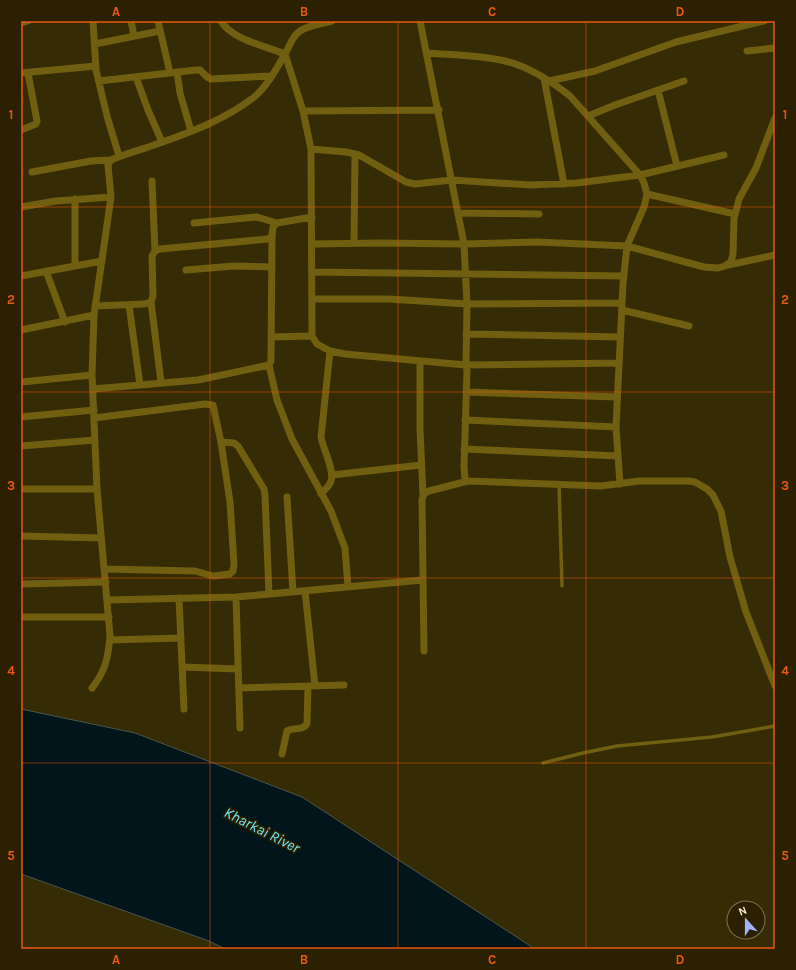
<svg xmlns="http://www.w3.org/2000/svg" width="796" height="970" font-family="Karla,sans-serif">
	<rect width="100%" height="100%" fill="#352b04"/>
	<path fill="#01151a" stroke="#4c5750" d="M 21,709 L 135,733 L 302,797 L 535,949 L 225,949 L 209,941 L 21,874 Z"/>
	<g fill="none" stroke-linecap="round" stroke-linejoin="round">
		<path stroke="#705e11" stroke-width="3.5" d="M 559,485 L 562,586
			M 543,763 L 583,753 L 617,746 L 712,737 L 775,726"/>
		<path stroke="#705e11" stroke-width="7" d="M 93,21 L 96,70 L 107,116 L 119,156
			M 131,21 L 134,36
			M 158,21 L 170,73
			M 221,21 C 232,40 266,46 285,54 L 303,111 L 311,149 L 312,336 L 317,344 L 330,351 L 345,354 L 466,365 L 467,371 L 464,467 L 465,479 L 468,481 L 601,486 L 639,481 L 688,481 L 695,482 L 707,489 L 713,495 L 721,511 L 730,557 L 746,612 L 775,686
			M 420,21 L 464,244 L 467,304 L 466,365 L 619,363
			M 21,23 L 28,21
			M 95,44 L 160,31
			M 747,51 L 775,48
			M 427,53 C 453,55 480,55 505,61 C 527,66 552,82 570,96 L 640,175 L 644,183 L 647,194 L 644,207 L 627,246 L 623,284 L 616,427 L 620,484
			M 177,72 L 180,93 L 191,131
			M 21,73 L 96,66
			M 136,77 L 148,110 L 162,142
			M 544,78 L 564,184
			M 99,81 L 196,70 L 200,70 L 207,77 L 211,79 L 271,76
			M 549,81 L 595,71 L 676,42 L 764,21
			M 658,90 L 677,166
			M 303,111 L 439,110
			M 588,116 L 615,105 L 684,81
			M 21,130 L 36,124 L 37,121 L 28,73
			M 311,149 L 346,152 L 359,155 L 406,182 L 415,184 L 452,180 L 530,185 L 577,183 L 640,175 L 724,155
			M 32,172 L 91,161 L 111,160
			M 152,181 L 155,251
			M 647,194 L 735,214
			M 21,207 L 56,201 L 111,197
			M 459,213 L 539,214
			M 194,223 L 257,217 L 277,223
			M 354,243 L 355,154
			M 312,244 L 380,243 L 464,244 L 537,242 L 627,246 L 704,267 L 718,268 L 725,266 L 731,262 L 733,254 L 734,219 L 739,199 L 756,168 L 775,118
			M 728,265 L 775,255
			M 75,266 L 75,199
			M 186,270 L 234,266 L 272,267
			M 46,271 L 65,322
			M 312,272 L 624,276
			M 21,276 L 102,261
			M 312,299 L 389,299 L 467,304 L 622,303
			M 151,302 L 161,382
			M 129,305 L 140,385
			M 95,306 L 144,304 L 151,302 L 153,296 L 152,256 L 155,251 L 160,249 L 268,239 L 272,236 L 273,227 L 277,223 L 312,217
			M 622,310 L 689,326
			M 21,330 L 94,315
			M 466,334 L 620,337
			M 271,337 L 312,336
			M 420,361 L 420,429 L 423,496
			M 269,365 L 277,400 L 292,439 L 331,511 L 345,548 L 348,587
			M 21,382 L 92,375
			M 93,389 L 198,380 L 269,365 L 271,361 L 272,236
			M 466,392 L 617,397
			M 21,417 L 94,410
			M 94,418 L 205,404 L 213,405 L 221,442 L 230,502 L 234,564 L 233,571 L 230,574 L 213,576 L 195,571 L 104,569
			M 465,420 L 616,427
			M 221,442 L 234,443 L 238,446 L 264,489 L 265,495 L 269,594
			M 21,446 L 95,440
			M 464,449 L 618,456
			M 332,475 L 421,465
			M 21,489 L 97,489
			M 321,494 C 324,490 330,486 331,481 C 335,471 323,449 321,437 L 330,351
			M 287,497 L 293,592
			M 21,536 L 101,538
			M 21,584 L 106,582
			M 305,591 L 315,686
			M 236,597 L 240,728
			M 179,598 L 184,709
			M 108,600 L 236,597 L 423,580
			M 21,617 L 109,617
			M 110,640 L 181,638
			M 424,651 L 422,499 L 425,493 L 429,491 L 468,481
			M 183,667 L 238,669
			M 92,688 C 106,670 108,658 110,636 L 97,489 L 92,375 L 94,315 L 111,197 L 108,165 L 111,160 C 125,154 140,150 154,145 C 189,133 224,120 253,98 C 267,87 277,68 285,54 C 290,46 292,36 300,31 C 309,25 321,24 332,21
			M 239,688 L 344,685
			M 282,754 L 287,731 C 293,727 303,731 307,724 L 308,686"/>
	</g>
	<path fill="none" stroke="#e8590c" stroke-width="1" stroke-opacity="0.55" d="M 210,21 L 210,949M 398,21 L 398,949M 586,21 L 586,949M 21,207 L 775,207M 21,392 L 775,392M 21,578 L 775,578M 21,763 L 775,763"/>
	<g text-anchor="middle" stroke-width="3.5" stroke-linejoin="round" paint-order="stroke">
		<g font-size="15" font-style="italic" fill="#72e4fe" stroke="#2b2100">
			<text transform="translate(262 830) rotate(27)" y="5">Kharkai River</text>
		</g>
	</g>
	<rect width="796" height="970" fill="none" stroke="#2b2100" stroke-width="44"/>
	<g transform="translate(746 920) rotate(339)"><circle r="19" fill="#2b2100" stroke="#7e7452"/>
	<path d="M0-3L7 15L0 10L-7 15Z" fill="#a3b2fd"/>
	<text y="-6" font-size="11" font-weight="bold" text-anchor="middle" fill="#faf1ce">N</text>
	</g>
	<rect x="22" y="22" width="752" height="926" fill="none" stroke="#e8590c" stroke-width="1.5"/>
	<g font-size="13" text-anchor="middle" font-weight="bold" fill="#e8590c">
		<text x="116" y="16">A</text>
		<text x="304" y="16">B</text>
		<text x="492" y="16">C</text>
		<text x="680" y="16">D</text>
		<text x="11" y="119">1</text>
		<text x="785" y="119">1</text>
		<text x="11" y="304">2</text>
		<text x="785" y="304">2</text>
		<text x="11" y="490">3</text>
		<text x="785" y="490">3</text>
		<text x="11" y="675">4</text>
		<text x="785" y="675">4</text>
		<text x="11" y="860">5</text>
		<text x="785" y="860">5</text>
		<text x="116" y="964">A</text>
		<text x="304" y="964">B</text>
		<text x="492" y="964">C</text>
		<text x="680" y="964">D</text>
	</g>
</svg>
